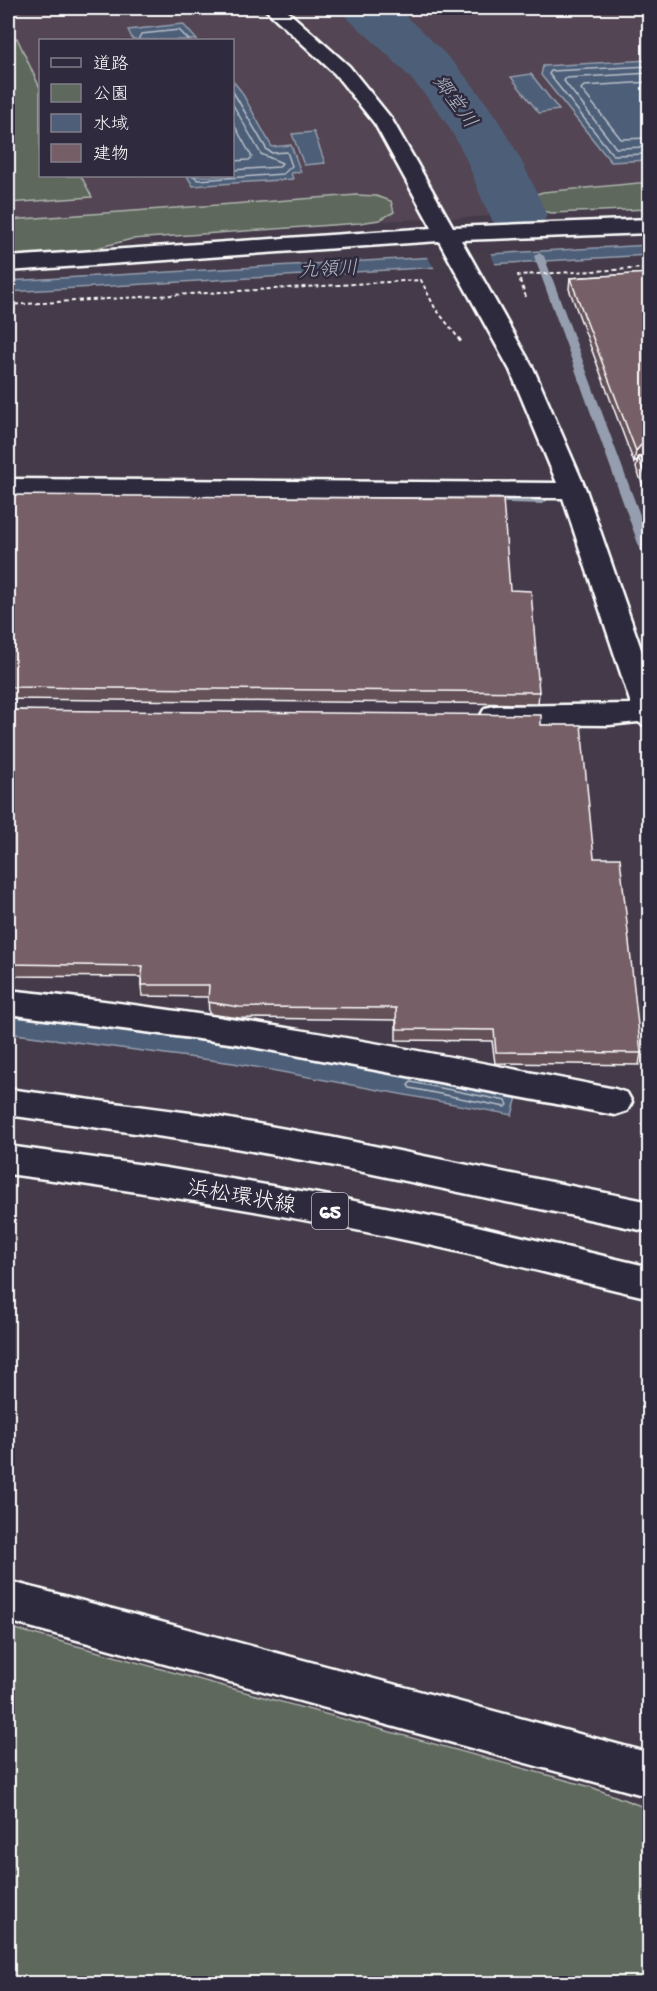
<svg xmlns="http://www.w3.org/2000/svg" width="657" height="1991" font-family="'Gochi Hand','Klee One',sans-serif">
	<rect width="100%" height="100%" fill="#443a49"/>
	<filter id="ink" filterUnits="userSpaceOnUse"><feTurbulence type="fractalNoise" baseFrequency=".0167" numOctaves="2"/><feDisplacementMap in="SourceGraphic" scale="12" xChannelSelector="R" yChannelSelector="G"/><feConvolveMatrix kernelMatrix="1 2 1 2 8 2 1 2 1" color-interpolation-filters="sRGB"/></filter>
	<g filter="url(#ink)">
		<path fill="#534552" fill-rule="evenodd" d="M 8,8 L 649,8 L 649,209 L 384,221 L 132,239 L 90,251 L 8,256 ZM 40,40 L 232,40 L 232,176 L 40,176 Z"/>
		<path fill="#5e685c" stroke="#aeb4ae" stroke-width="1.5" d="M 17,38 L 40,88 L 40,176 L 81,176 L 92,197 L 8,203 L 8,39 Z
			M 649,182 L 649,209 L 552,213 L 526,208 L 523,202 L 530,196 L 543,192 Z
			M 357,195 L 376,196 L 391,201 L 394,212 L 379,220 L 360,223 L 132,239 L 81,252 L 8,256 L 8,220 Z
			M 8,1627 L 591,1787 L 649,1809 L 649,1983 L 8,1983 Z"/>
		<path fill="#4e5e78" stroke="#959eae" stroke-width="1.5" d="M 183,24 L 197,40 L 133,40 L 128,30 Z
			M 649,60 L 649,160 L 611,162 L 541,75 L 543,66 Z
			M 531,74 L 559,110 L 539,113 L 511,77 Z
			M 233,81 L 241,91 L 272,147 L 291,145 L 301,172 L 291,173 L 293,179 L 193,186 L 187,176 L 232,176 Z
			M 314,132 L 325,163 L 304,165 L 292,134 Z
			M 649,245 L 649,255 L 8,292 L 8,281 Z
			M 8,1016 L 238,1046 L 517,1097 L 512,1115 L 233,1063 L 8,1033 Z"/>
		<path fill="#443a49" d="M 489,250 L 496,266 L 436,270 L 425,254 Z"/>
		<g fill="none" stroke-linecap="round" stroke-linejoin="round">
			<path stroke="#b8bfc9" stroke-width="1.5" d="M 138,40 L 141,34 L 179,30 L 189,40
				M 650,66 L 551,71 L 549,74 L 613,155 L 650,154
				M 650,73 L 566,78 L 564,81 L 616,148 L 650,147
				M 650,82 L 584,86 L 581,89 L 621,139 L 650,138
				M 232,103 L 261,154 L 282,163 L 279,167 L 232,170
				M 232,121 L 252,157 L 249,160 L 232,161
				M 194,176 L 198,180 L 283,174 L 292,166 L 287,152 L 272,153 L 267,150 L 232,90
				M 411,1082 L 506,1101 L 508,1105 L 505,1107 L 410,1088 L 408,1085 Z"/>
			<path fill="#959eae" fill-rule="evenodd" d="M 539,253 L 544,256 L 650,542 L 650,564 L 644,560 L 534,256 Z
				M 484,496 L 542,496 L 548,500 L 542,504 L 480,502 L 478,500 Z"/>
			<path fill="#4e5e78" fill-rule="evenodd" d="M 341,8 L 396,8 C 472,73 508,124 547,216 L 539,228 L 518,233 L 497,228 C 480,203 474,172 459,145 C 433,95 390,56 348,19 Z"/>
			<g stroke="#fff" stroke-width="5">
				<path id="minor" d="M 264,8 L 284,8 L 349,66 L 391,118 L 453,227 L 650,219 L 650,233 L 461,240 L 534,370 L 586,490 L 650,675 L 650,728 L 638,722 L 609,725 L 495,724 L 485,722 L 481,715 L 485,708 L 495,706 L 631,704 L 563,498 L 8,495 L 8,479 L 557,483 L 510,370 L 439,241 L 8,271 L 8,257 L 432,228 L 375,124 L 335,74 Z
					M 8,990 C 212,1011 414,1049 615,1089 L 627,1093 L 632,1102 L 627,1111 L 615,1115 L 237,1044 L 8,1014 Z
					M 8,1581 L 650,1753 L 650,1797 L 8,1621 Z"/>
			</g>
			<g stroke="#fff" stroke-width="5">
				<path id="major" d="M 8,1089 L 213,1116 L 330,1137 L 650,1202 L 650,1232 L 330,1165 L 213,1144 L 8,1115 Z
					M 8,1146 L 166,1168 L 324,1195 L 456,1221 L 650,1267 L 650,1298 C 576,1281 503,1261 429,1245 C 290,1215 149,1192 8,1174 Z"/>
			</g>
			<path stroke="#fff" stroke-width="2" stroke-dasharray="4 3" stroke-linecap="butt" d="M 526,297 L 518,275 L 650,268
				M 8,305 L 421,280 L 435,308 L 460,340"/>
			<path stroke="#fff" stroke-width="3" stroke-dasharray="4.5 4" stroke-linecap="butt" d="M 458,338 L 463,344"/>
			<use href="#minor" fill="#2f2a3d" fill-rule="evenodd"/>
			<use href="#major" fill="#2f2a3d" fill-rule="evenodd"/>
		</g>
		<path fill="#655158" stroke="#fff" stroke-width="1.5" d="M 650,273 L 650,454 L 639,457 L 650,461 L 650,503 L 636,468 L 638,459 L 634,463 L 569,289 L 570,278 Z
			M 8,495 L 510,590 L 539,692 L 538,704 L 8,699 L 8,703 Z
			M 8,710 L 541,725 L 594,858 L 641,1053 L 639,1065 L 495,1063 L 492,1041 L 396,1040 L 396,1020 L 239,1018 L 209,1014 L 208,997 L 142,996 L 141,985 L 141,977 L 8,976 Z"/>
		<path fill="#534247" stroke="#fff" stroke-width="1.5" d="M 8,8 L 45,8 L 8,12 Z
			M 650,443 L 649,454 L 638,457 L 638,459 L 634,463 L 636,451 L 641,445 Z"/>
		<path fill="#765e66" stroke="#fff" stroke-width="1.5" d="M 650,273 L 650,443 L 641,445 L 636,451 L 570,278 Z
			M 638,457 L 650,461 L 650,487 Z
			M 8,495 L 503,499 L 510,590 L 531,591 L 539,692 L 8,687 Z
			M 8,710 L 541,715 L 541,725 L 581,725 L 594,858 L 620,858 L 641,1053 L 496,1052 L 494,1030 L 397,1029 L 396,1008 L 239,1007 L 208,1002 L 209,985 L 141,985 L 143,966 L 8,964 Z"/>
	</g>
	<g text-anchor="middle" stroke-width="5" stroke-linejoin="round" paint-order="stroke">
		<g font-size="20" font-style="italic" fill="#afb7c2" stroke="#2f2a3d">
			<text transform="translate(456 101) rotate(54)" y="7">郷堂川</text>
			<text transform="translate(328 268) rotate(-3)" y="7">九領川</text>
		</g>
		<rect fill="#2f2a3d" stroke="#c1bfc5" stroke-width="1.5" x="312" y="1193" width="36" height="36" rx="4.5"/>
		<g font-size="21" font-weight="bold" fill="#fff">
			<text x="330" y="1218">65</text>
		</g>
		<g font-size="22" fill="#fff" stroke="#2f2a3d">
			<text transform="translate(242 1195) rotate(10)" y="8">浜松環状線</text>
		</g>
	</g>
	<rect width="657" height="1991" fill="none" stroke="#2f2a3d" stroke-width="30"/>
	<rect x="15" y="15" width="627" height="1961" fill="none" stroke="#fff" stroke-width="2" filter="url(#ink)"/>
	<rect x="39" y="39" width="195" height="138" fill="#2f2a3d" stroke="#827f8b" stroke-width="1.5"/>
	<rect x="51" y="58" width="30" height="9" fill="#2f2a3d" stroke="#827f8b" stroke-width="1.5"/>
	<text x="93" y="69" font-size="18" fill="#ffffff">道路</text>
	<rect x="51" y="84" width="30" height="18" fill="#5e685c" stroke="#827f8b" stroke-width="1.5"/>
	<text x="93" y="99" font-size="18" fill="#ffffff">公園</text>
	<rect x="51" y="114" width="30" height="18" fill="#4e5e78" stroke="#827f8b" stroke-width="1.5"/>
	<text x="93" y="129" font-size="18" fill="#ffffff">水域</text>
	<rect x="51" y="144" width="30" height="18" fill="#765e66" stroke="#827f8b" stroke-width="1.5"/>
	<text x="93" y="159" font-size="18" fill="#ffffff">建物</text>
</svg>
